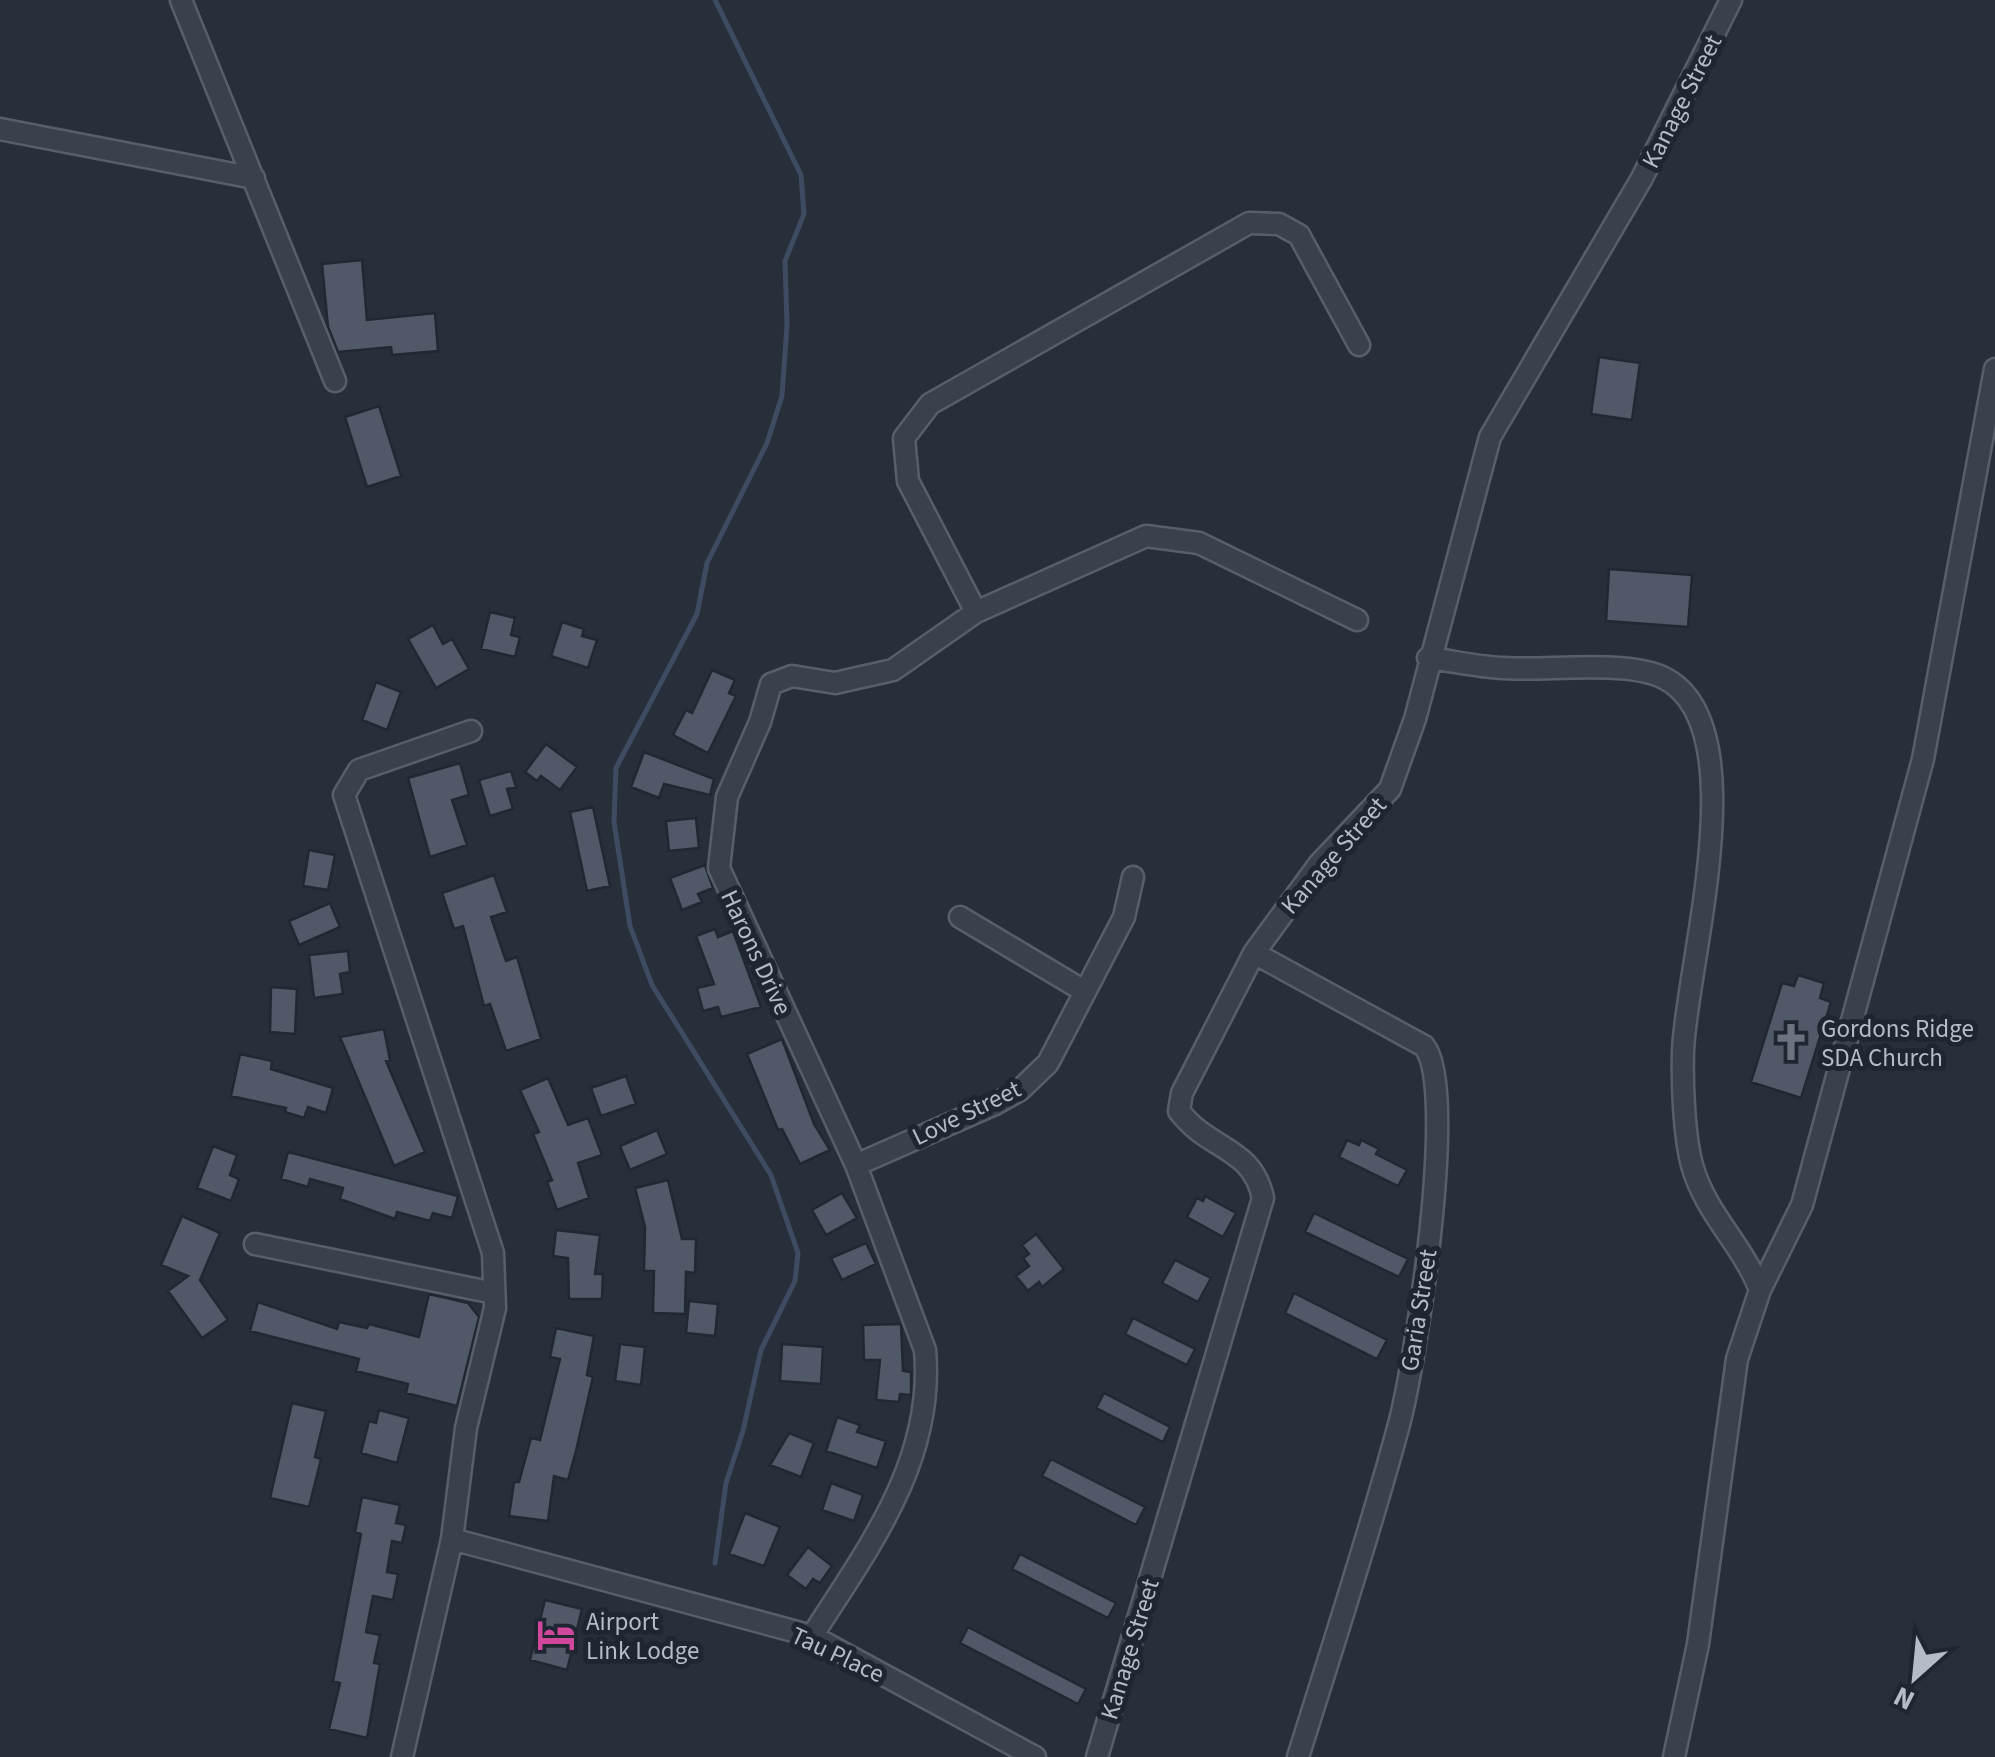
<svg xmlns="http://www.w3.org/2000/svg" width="1995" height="1757" font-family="'Source Sans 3',sans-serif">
	<rect width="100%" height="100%" fill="#272f3b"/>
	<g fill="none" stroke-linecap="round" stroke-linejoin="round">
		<path stroke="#3e4c62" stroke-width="5" d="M 715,1563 L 726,1483 L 743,1431 L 761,1350 L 795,1281 L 798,1253 L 771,1175 L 652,985 L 630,926 L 614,822 L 616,768 L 697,614 L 707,563 L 767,443 L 782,396 L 787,325 L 785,261 L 804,214 L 801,175 L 715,0"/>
	</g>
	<path fill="#505967" stroke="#212833" stroke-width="2.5" d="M 362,260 L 367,320 L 435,313 L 438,351 L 392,355 L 391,347 L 338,352 L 328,327 L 322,264 Z
		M 1599,357 L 1640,363 L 1632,420 L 1591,414 Z
		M 379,406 L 401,476 L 367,487 L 345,417 Z
		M 1609,569 L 1692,575 L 1688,627 L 1606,621 Z
		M 490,612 L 515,618 L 511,635 L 520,637 L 515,657 L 481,649 Z
		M 562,622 L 584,629 L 582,636 L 597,640 L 588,668 L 551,656 Z
		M 433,625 L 443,644 L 452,639 L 469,669 L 436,688 L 408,639 Z
		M 712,670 L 735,680 L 729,693 L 736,696 L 708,753 L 673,735 L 686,710 L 692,713 Z
		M 376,682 L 401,692 L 387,730 L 362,720 Z
		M 546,744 L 577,767 L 560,790 L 541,776 L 537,781 L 525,772 Z
		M 644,752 L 714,779 L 710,795 L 664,784 L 659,798 L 631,787 Z
		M 460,763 L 469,795 L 452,800 L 467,845 L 430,857 L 408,778 Z
		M 511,771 L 516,787 L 507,789 L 513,809 L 490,816 L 479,780 Z
		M 593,807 L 610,886 L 587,891 L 570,812 Z
		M 696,818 L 699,848 L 669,851 L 666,821 Z
		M 309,850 L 335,855 L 328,890 L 303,886 Z
		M 705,865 L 713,888 L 698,894 L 702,902 L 682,910 L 670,878 Z
		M 494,875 L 507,912 L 491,917 L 506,961 L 517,957 L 541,1039 L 506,1051 L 490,1004 L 484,1006 L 463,926 L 454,929 L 442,893 Z
		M 330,903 L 340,927 L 299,945 L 289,921 Z
		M 715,929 L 718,937 L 733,931 L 761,1007 L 721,1017 L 718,1007 L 703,1011 L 697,988 L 714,984 L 696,936 Z
		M 348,951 L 350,972 L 340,974 L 343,994 L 314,998 L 309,955 Z
		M 1798,975 L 1824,983 L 1820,998 L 1831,1002 L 1801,1098 L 1751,1082 L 1782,983 L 1794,986 Z
		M 271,987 L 297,989 L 295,1034 L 270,1032 Z
		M 384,1029 L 390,1060 L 386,1061 L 425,1152 L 394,1166 L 340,1037 Z
		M 782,1039 L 814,1124 L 830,1150 L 800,1164 L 782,1129 L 778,1130 L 747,1054 Z
		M 240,1054 L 272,1061 L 271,1069 L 333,1088 L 326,1113 L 308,1107 L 304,1118 L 285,1112 L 286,1108 L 231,1096 Z
		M 626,1076 L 636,1104 L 601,1116 L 591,1088 Z
		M 548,1078 L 568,1125 L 588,1118 L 602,1155 L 578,1163 L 589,1198 L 557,1210 L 547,1182 L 552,1180 L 533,1134 L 539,1132 L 520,1090 Z
		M 657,1130 L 667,1154 L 630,1170 L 620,1146 Z
		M 1347,1140 L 1359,1145 L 1361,1140 L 1379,1149 L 1376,1154 L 1407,1170 L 1398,1186 L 1339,1157 Z
		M 213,1146 L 237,1155 L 230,1175 L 239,1179 L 231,1201 L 197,1188 Z
		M 288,1152 L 458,1196 L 452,1218 L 433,1213 L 430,1221 L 397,1212 L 395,1219 L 340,1199 L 343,1188 L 310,1179 L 308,1187 L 281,1179 Z
		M 668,1180 L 682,1239 L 696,1239 L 695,1273 L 686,1272 L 685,1314 L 653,1313 L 654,1271 L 644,1271 L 645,1227 L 635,1188 Z
		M 842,1193 L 857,1218 L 826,1235 L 812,1210 Z
		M 1205,1196 L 1236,1213 L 1223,1237 L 1187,1217 L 1197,1198 L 1203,1201 Z
		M 1314,1213 L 1408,1259 L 1399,1277 L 1305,1232 Z
		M 182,1216 L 220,1233 L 200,1280 L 228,1320 L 202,1338 L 168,1291 L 188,1276 L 161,1265 Z
		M 556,1230 L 600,1235 L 595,1274 L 603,1274 L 602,1299 L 569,1299 L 568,1258 L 553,1256 Z
		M 1036,1234 L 1064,1269 L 1042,1287 L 1039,1282 L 1028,1291 L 1016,1276 L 1029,1266 L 1023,1258 L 1029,1254 L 1022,1245 Z
		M 866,1243 L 876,1264 L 842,1280 L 831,1258 Z
		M 1175,1260 L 1211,1278 L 1198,1302 L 1162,1283 Z
		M 1294,1293 L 1387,1340 L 1377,1359 L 1285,1313 Z
		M 429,1294 L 468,1303 L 479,1317 L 457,1406 L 406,1393 L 408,1384 L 356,1371 L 359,1359 L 250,1331 L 258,1302 L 337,1329 L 339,1322 L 367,1328 L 369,1324 L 419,1337 Z
		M 689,1301 L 718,1304 L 715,1336 L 686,1333 Z
		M 1133,1318 L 1195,1349 L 1187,1365 L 1125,1334 Z
		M 901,1324 L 903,1371 L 911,1372 L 911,1395 L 900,1394 L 899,1402 L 876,1400 L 880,1360 L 864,1360 L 863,1325 Z
		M 556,1328 L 594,1336 L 587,1375 L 593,1377 L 576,1451 L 568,1480 L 554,1476 L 548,1521 L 509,1516 L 514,1482 L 519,1482 L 531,1438 L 540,1440 L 560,1359 L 550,1357 Z
		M 620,1344 L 645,1347 L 641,1385 L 615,1381 Z
		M 782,1344 L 823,1347 L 821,1384 L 780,1381 Z
		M 1104,1393 L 1170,1427 L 1163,1442 L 1096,1408 Z
		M 292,1403 L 326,1411 L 315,1457 L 321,1459 L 309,1507 L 270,1498 Z
		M 379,1410 L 409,1418 L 397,1463 L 361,1453 L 369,1421 L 376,1423 Z
		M 837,1417 L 860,1425 L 857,1432 L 886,1441 L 877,1468 L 826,1451 Z
		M 789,1433 L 814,1443 L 801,1477 L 770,1465 Z
		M 1051,1459 L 1145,1507 L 1136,1525 L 1042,1476 Z
		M 831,1483 L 863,1495 L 854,1521 L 822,1510 Z
		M 362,1497 L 400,1505 L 396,1523 L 406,1525 L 402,1543 L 392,1541 L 387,1572 L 398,1574 L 393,1600 L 373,1596 L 366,1632 L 380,1635 L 374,1663 L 380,1664 L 367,1738 L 329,1729 L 340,1683 L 333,1681 L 361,1534 L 355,1532 Z
		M 745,1513 L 780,1527 L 764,1566 L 729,1554 Z
		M 808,1547 L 832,1566 L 820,1583 L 813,1579 L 806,1589 L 787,1575 Z
		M 1020,1554 L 1116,1603 L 1108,1618 L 1012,1569 Z
		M 545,1600 L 582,1609 L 567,1670 L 530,1660 Z
		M 968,1627 L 1086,1689 L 1078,1704 L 960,1643 Z"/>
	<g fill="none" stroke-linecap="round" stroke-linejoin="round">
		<g stroke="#585f6a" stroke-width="25">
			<path id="minor" d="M 181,0 L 335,381
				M 0,129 L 254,178
				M 976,612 L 908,481 L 904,438 L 930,404 L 1249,223 L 1279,224 L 1299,235 L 1359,345
				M 1428,658 C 1453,661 1478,667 1503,668 C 1547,671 1624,660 1662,677 C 1759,722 1686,965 1683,1051 C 1682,1081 1684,1136 1692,1165 C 1705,1213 1743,1245 1760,1290
				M 960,917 L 1084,991
				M 1254,953 L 1424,1046 C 1459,1088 1415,1368 1398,1428 C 1368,1539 1332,1648 1298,1757
				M 856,1165 L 995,1104 L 1020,1090 L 1048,1063 L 1124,917 L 1133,877
				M 255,1244 L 494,1293
				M 452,1539 L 812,1636 L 1035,1757
				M 812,1636 C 868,1548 935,1461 925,1350 L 856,1165 L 719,868 L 727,797 L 760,722 L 771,684 L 792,676 L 835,683 L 893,670 L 976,612 L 1146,536 L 1199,543 L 1357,620
				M 402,1757 L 452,1539 L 466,1428 L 495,1308 L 493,1253 L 344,795 L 359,770 L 471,731
				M 1097,1757 L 1263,1198 C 1252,1146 1209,1151 1179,1111 L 1182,1093 L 1254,953 L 1320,863 L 1390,789 L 1415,719 L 1490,437 L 1642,178 L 1731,0
				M 1674,1757 L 1698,1644 L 1737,1359 L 1760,1290 L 1802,1205 L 1923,759 L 1995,369"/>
		</g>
		<use href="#minor" stroke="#3a414c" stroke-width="20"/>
	</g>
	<defs>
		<g id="church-bare" transform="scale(3)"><path d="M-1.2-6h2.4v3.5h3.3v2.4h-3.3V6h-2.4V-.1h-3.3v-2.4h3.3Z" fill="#6b7280" stroke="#1f2631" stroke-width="2.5" paint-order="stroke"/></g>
		<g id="hotel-bare" transform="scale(3)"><path d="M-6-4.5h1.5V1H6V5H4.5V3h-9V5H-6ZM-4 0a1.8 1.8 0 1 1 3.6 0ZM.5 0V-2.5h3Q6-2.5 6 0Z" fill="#d1479c" stroke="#1f2631" stroke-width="2.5" paint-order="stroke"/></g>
	</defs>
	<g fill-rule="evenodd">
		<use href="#church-bare" x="1791" y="1042"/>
		<use href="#hotel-bare" x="556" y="1635"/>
	</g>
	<g text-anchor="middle" stroke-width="10" stroke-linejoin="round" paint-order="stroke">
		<g font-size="25" fill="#b6bcc7" stroke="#1f2631">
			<text transform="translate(1681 101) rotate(-63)" y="9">Kanage Street</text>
			<text transform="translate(1333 855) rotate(-49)" y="9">Kanage Street</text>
			<text transform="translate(757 952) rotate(65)" y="9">Harons Drive</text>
			<text transform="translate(966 1112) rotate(-26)" y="9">Love Street</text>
			<text transform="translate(1418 1310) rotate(-81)" y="9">Garia Street</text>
			<text transform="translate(1129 1649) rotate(-73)" y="9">Kanage Street</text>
			<text transform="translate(838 1654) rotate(25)" y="9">Tau Place</text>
		</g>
		<g font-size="25" fill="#b6bcc7" stroke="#1f2631" text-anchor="start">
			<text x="1821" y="1037">Gordons Ridge<tspan x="1821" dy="29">SDA Church</tspan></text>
			<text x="586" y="1630">Airport<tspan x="586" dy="29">Link Lodge</tspan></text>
		</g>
	</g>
	<g transform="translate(1915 1677) rotate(207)" stroke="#1f2631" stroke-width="8" paint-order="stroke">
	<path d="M0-8L18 38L0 25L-18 38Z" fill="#b6bcc7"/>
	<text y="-15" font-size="28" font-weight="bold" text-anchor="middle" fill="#b6bcc7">N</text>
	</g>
</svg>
